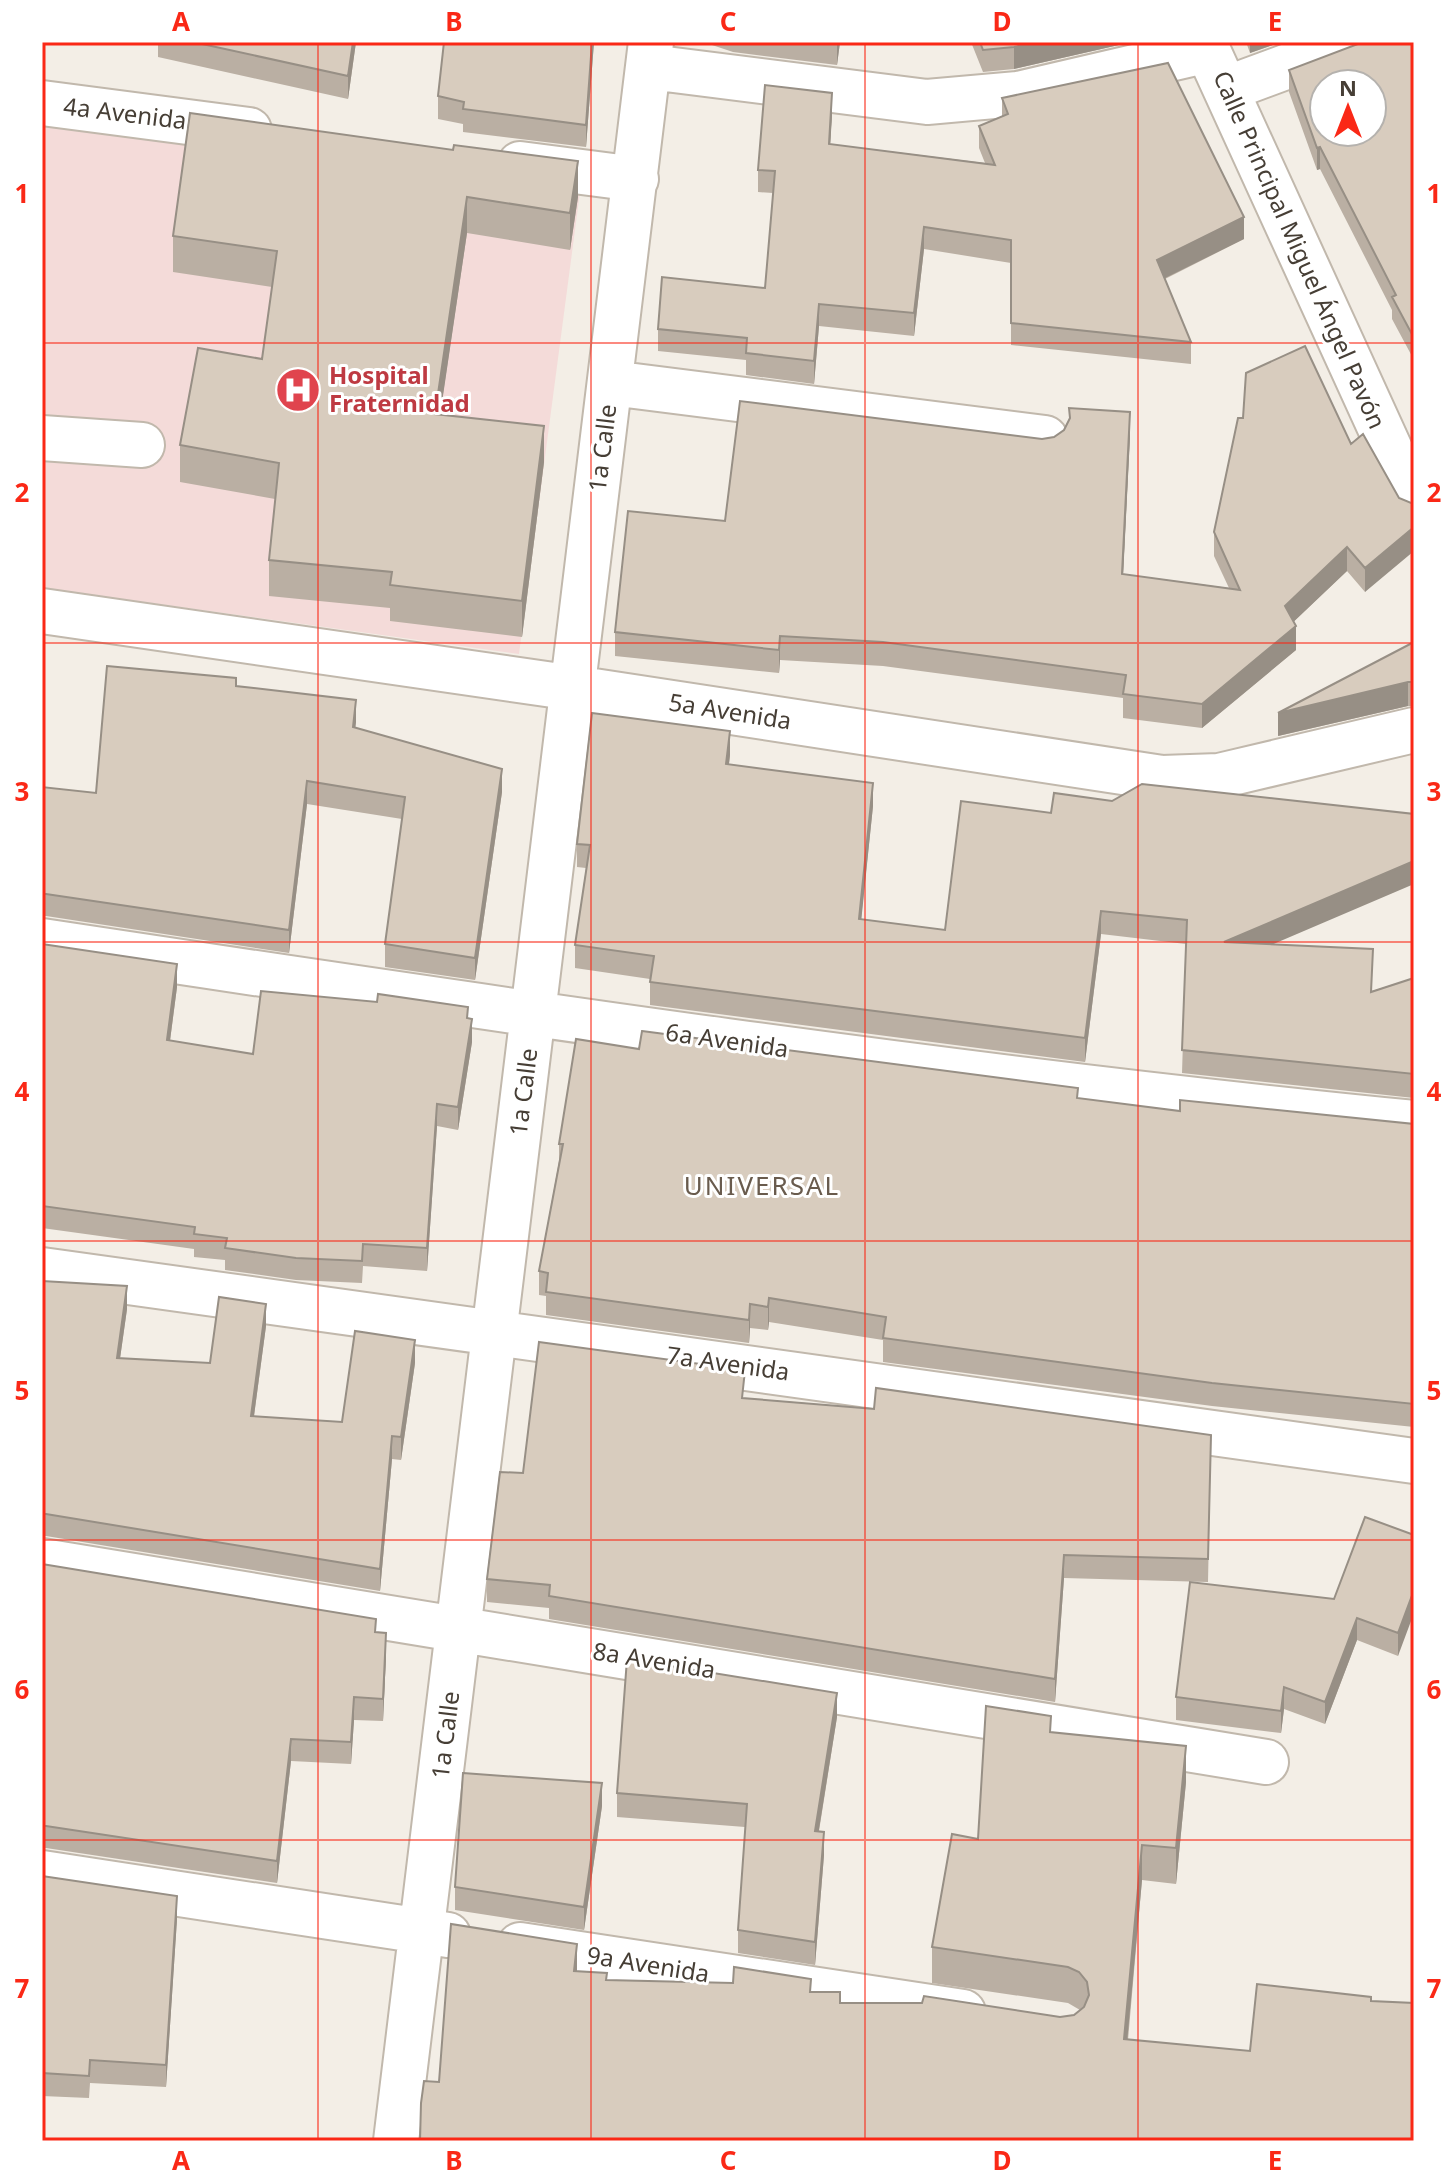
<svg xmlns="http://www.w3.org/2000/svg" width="1456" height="2183" font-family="'Noto Sans',sans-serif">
	<rect width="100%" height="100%" fill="#f3eee6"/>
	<path fill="#f4dbd9" d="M 42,119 L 580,192 L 519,654 L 42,588 Z"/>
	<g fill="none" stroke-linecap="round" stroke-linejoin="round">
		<g stroke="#c1b8ac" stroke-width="48">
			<path id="minor" d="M 1204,42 L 1414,502
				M 650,67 L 927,102 L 1018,94 L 1208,50
				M 1226,89 L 1353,42
				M 42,103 L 249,130
				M 520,164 L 636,179
				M 611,383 L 1045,438
				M 42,438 L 142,445
				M 42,611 L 574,688 L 1162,778 L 1219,776 L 1414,730
				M 42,941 C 498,1010 955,1078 1414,1123
				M 42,1270 L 1414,1461
				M 42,1561 L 1266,1762
				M 42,1873 L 448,1935
				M 520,1945 L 963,2012
				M 396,2141 L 651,42"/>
		</g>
		<use href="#minor" stroke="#fff" stroke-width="44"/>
	</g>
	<path fill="#baafa3" d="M 158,42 L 356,42 L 348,99 L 158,57 Z
		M 444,42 L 594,42 L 586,147 L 463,132 L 463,124 L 438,119 L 438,96 Z
		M 703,42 L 840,42 L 837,65 L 733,52 Z
		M 971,42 L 1132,42 L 1014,69 L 983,72 Z
		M 1246,42 L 1281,42 L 1250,53 Z
		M 1414,42 L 1414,360 L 1392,319 L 1392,310 L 1320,169 L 1317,170 L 1289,92 L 1289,70 Z
		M 1002,98 L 1244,239 L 1165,279 L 1191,342 L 1191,364 L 1011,345 L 1011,263 L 924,249 L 914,336 L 819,326 L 814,384 L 746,375 L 746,360 L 658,351 L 658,329 L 765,288 L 773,193 L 758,192 L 758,170 L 832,115 L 830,144 L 985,163 L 979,148 L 979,126 L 1002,116 Z
		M 190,113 L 578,197 L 570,250 L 467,233 L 440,414 L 544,462 L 522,637 L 390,621 L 390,608 L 269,596 L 269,560 L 275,499 L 180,482 L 180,445 L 262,359 L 272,287 L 173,272 L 173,236 Z
		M 1069,408 L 1130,436 L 1123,574 L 1229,588 L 1214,556 L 1214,532 L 1351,444 L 1399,498 L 1365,592 L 1347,571 L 1293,622 L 1296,650 L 1202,728 L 1123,718 L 1123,698 L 883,666 L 780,660 L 779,673 L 615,656 L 615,632 L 725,521 L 1042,439 L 1054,437 L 1064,430 L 1069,420 Z
		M 1414,642 L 1414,706 L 1408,706 L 1278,736 Z
		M 236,686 L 356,722 L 355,727 L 502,792 L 475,980 L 385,967 L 385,944 L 402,819 L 307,804 L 289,953 L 46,916 L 42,917 L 42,787 L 96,793 Z
		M 730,755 L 729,764 L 873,806 L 861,919 L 945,930 L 961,801 L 1273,944 L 1372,991 L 1414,978 L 1414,1098 L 1182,1073 L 1186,944 L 1101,934 L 1085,1062 L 650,1005 L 650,979 L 575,968 L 575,945 L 586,868 L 577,867 L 577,844 Z
		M 42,944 L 177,987 L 170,1041 L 253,1054 L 468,1019 L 472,1042 L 458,1130 L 437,1126 L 427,1271 L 363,1266 L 362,1283 L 296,1280 L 225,1270 L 225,1260 L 194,1257 L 194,1249 L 42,1228 Z
		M 639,1049 L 1078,1098 L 1180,1111 L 1414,1124 L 1414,1427 L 1212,1406 L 883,1362 L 883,1340 L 769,1322 L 768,1330 L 750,1328 L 749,1343 L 546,1315 L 546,1296 L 539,1295 L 539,1271 L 559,1161 L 559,1144 Z
		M 42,1281 L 127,1309 L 120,1358 L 210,1363 L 266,1326 L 254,1416 L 342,1422 L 415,1363 L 401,1460 L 392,1459 L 380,1591 L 46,1536 L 42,1537 Z
		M 744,1398 L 1211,1435 L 1208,1582 L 1064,1578 L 1055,1702 L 549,1619 L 549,1608 L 487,1602 L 487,1579 L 523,1473 Z
		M 1414,1535 L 1398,1656 L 1357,1640 L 1325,1724 L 1284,1709 L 1281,1733 L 1176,1720 L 1176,1697 L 1334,1599 Z
		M 42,1564 L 376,1632 L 386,1656 L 383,1721 L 354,1720 L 351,1764 L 291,1761 L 277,1883 L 46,1848 L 42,1849 Z
		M 837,1717 L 819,1831 L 824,1855 L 815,1965 L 738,1953 L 738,1930 L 745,1827 L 617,1817 L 617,1793 Z
		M 1051,1733 L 1186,1782 L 1176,1884 L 1142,1880 L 1128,2040 L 1250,2051 L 1371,2001 L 1414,2141 L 439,2082 L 577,1971 L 607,1980 L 811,1992 L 840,2003 L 1060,2017 L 1074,2015 L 1080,2010 L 1068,2003 L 932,1983 L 932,1947 L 978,1839 Z
		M 602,1806 L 584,1930 L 455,1910 L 455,1887 Z
		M 42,1876 L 177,1919 L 166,2087 L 90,2083 L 89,2098 L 42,2096 Z"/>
	<path fill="#978f85" d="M 353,42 L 356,42 L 348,99 L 348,76 Z
		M 592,42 L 594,42 L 586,147 L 586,125 Z
		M 837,42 L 840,42 L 837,65 Z
		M 1038,42 L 1132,42 L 1014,69 L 1014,47 Z
		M 1250,42 L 1281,42 L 1250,53 Z
		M 832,93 L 832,115 L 829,166 L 829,144 Z
		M 1320,147 L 1320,169 L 1317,170 L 1317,148 Z
		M 578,161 L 578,197 L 570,250 L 570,213 Z
		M 467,197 L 467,233 L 435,450 L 435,414 Z
		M 1244,217 L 1244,239 L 1157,282 L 1157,260 Z
		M 924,227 L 924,249 L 914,336 L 914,313 Z
		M 819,304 L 819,326 L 814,384 L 814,361 Z
		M 1130,412 L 1130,436 L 1122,598 L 1122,574 Z
		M 544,426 L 544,462 L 522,637 L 522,601 Z
		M 1414,527 L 1414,551 L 1365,592 L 1365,568 Z
		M 1347,547 L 1347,571 L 1285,630 L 1285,606 Z
		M 1296,626 L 1296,650 L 1202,728 L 1202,704 Z
		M 780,636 L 780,660 L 779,673 L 779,650 Z
		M 1408,682 L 1408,706 L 1278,736 L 1278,713 Z
		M 356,700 L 356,722 L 353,749 L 353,727 Z
		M 730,731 L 730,755 L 726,787 L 726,764 Z
		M 502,769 L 502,792 L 475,980 L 475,958 Z
		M 307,781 L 307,804 L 289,953 L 289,930 Z
		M 873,783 L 873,806 L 859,942 L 859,919 Z
		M 1414,861 L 1414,884 L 1224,965 L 1224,942 Z
		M 1101,911 L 1101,934 L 1085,1062 L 1085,1038 Z
		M 177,964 L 177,987 L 167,1063 L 167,1040 Z
		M 472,1019 L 472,1042 L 458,1130 L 458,1107 Z
		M 437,1104 L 437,1126 L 427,1271 L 427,1248 Z
		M 127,1286 L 127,1309 L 117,1380 L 117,1358 Z
		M 769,1298 L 769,1322 L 768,1330 L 768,1307 Z
		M 266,1304 L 266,1326 L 251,1438 L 251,1416 Z
		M 750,1304 L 750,1328 L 749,1343 L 749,1320 Z
		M 415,1340 L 415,1363 L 401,1460 L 401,1437 Z
		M 392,1436 L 392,1459 L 380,1591 L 380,1569 Z
		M 1064,1555 L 1064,1578 L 1055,1702 L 1055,1679 Z
		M 1414,1590 L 1414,1613 L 1398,1656 L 1398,1633 Z
		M 1357,1618 L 1357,1640 L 1325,1724 L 1325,1702 Z
		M 386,1633 L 386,1656 L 383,1721 L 383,1699 Z
		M 1284,1687 L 1284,1709 L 1281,1733 L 1281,1711 Z
		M 837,1693 L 837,1717 L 815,1854 L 815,1831 Z
		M 354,1697 L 354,1720 L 351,1764 L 351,1742 Z
		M 291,1739 L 291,1761 L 277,1883 L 277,1861 Z
		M 1186,1746 L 1186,1782 L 1176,1884 L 1176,1848 Z
		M 602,1783 L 602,1806 L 584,1930 L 584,1907 Z
		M 824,1832 L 824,1855 L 815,1965 L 815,1942 Z
		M 1142,1845 L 1142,1880 L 1124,2075 L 1124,2039 Z
		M 177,1896 L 177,1919 L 166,2087 L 166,2065 Z
		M 577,1944 L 577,1980 L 574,1971 Z"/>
	<path fill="#d8ccbe" stroke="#978f85" stroke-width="2" fill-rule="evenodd" d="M 193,42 L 353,42 L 348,76 Z
		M 444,42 L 592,42 L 586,125 L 463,109 L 464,102 L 438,96 Z
		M 980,42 L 1038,42 L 1014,47 L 983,50 Z
		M 1363,42 L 1414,42 L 1414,338 L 1392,297 L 1396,295 L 1320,147 L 1317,148 L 1289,70 ZM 1324,84 L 1372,84 L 1372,132 L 1324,132 Z
		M 1168,63 L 1244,217 L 1157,260 L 1191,342 L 1011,323 L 1011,240 L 924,227 L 914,313 L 819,304 L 814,361 L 746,353 L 747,338 L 658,329 L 662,277 L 765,288 L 775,171 L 758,170 L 765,85 L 832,93 L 829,144 L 995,165 L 979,126 L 1008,114 L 1002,98 Z
		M 190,113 L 453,150 L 454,145 L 578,161 L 570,213 L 467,197 L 435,414 L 544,426 L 522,601 L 390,585 L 392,572 L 269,560 L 279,463 L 180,445 L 198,348 L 262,359 L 277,251 L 173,236 Z
		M 1305,346 L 1351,444 L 1363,434 L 1399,498 L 1411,503 L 1414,502 L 1414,527 L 1365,568 L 1347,547 L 1285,606 L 1296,626 L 1202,704 L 1123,694 L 1126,675 L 883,642 L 780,636 L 779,650 L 615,632 L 628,511 L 725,521 L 740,401 L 1042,439 L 1054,437 L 1064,430 L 1070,418 L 1069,408 L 1130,412 L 1122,574 L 1240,590 L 1214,532 L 1238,418 L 1243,418 L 1246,373 Z
		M 1414,642 L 1414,682 L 1408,682 L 1278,713 Z
		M 107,666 L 236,678 L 236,686 L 356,700 L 353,727 L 502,769 L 475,958 L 385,944 L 405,797 L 307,781 L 289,930 L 46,894 L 42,894 L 42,787 L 96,793 Z
		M 592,713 L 730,731 L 726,764 L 873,783 L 859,919 L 945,930 L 961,801 L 1051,813 L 1054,793 L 1112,801 L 1142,784 L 1414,814 L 1414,861 L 1224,942 L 1373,949 L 1371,992 L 1414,978 L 1414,1074 L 1182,1050 L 1187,920 L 1101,911 L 1085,1038 L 650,982 L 654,956 L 575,945 L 590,845 L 577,844 Z
		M 42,944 L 177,964 L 167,1040 L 253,1054 L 261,991 L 377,1002 L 378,994 L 468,1007 L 467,1018 L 472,1019 L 458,1107 L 437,1104 L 427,1248 L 363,1244 L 362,1261 L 296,1258 L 225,1248 L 227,1238 L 194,1234 L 195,1227 L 42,1206 Z
		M 642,1031 L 1078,1088 L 1077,1098 L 1180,1111 L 1180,1100 L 1414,1124 L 1414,1404 L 1212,1383 L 883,1338 L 886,1317 L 769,1298 L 768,1307 L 750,1304 L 749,1320 L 546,1292 L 548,1273 L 539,1271 L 563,1144 L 559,1144 L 576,1039 L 639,1049 Z
		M 42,1281 L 127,1286 L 117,1358 L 210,1363 L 219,1297 L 266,1304 L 251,1416 L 342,1422 L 355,1331 L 415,1340 L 401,1437 L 392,1436 L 380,1569 L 46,1514 L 42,1514 Z
		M 539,1342 L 745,1370 L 742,1398 L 874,1409 L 876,1388 L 1211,1435 L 1208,1559 L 1064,1555 L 1055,1679 L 549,1596 L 550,1585 L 487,1579 L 500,1472 L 523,1473 Z
		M 1365,1517 L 1414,1535 L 1414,1590 L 1398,1633 L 1357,1618 L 1325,1702 L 1284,1687 L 1281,1711 L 1176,1697 L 1190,1582 L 1334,1599 Z
		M 42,1564 L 376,1619 L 375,1632 L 386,1633 L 383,1699 L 354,1697 L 351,1742 L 291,1739 L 277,1861 L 46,1826 L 42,1826 Z
		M 627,1659 L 837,1693 L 815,1831 L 824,1832 L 815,1942 L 738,1930 L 747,1804 L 617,1793 Z
		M 986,1706 L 1051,1716 L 1050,1732 L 1186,1746 L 1176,1848 L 1142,1845 L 1124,2039 L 1250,2051 L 1257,1984 L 1371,1997 L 1371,2001 L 1414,2003 L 1414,2141 L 420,2141 L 421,2103 L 424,2081 L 439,2082 L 451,1924 L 577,1944 L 574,1971 L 607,1973 L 606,1980 L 733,1983 L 734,1967 L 811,1979 L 810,1992 L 840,1992 L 840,2003 L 922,2003 L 924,1996 L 1060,2017 L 1074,2015 L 1084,2007 L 1089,1995 L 1087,1982 L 1079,1972 L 1068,1967 L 932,1947 L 952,1834 L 978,1839 Z
		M 463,1773 L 602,1783 L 584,1907 L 455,1887 Z
		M 42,1876 L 177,1896 L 166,2065 L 90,2060 L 89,2076 L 42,2073 Z"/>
	<path fill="none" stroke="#fa2816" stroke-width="2" stroke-opacity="0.55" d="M 318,42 L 318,2141M 591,42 L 591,2141M 865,42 L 865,2141M 1138,42 L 1138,2141M 42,343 L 1414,343M 42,643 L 1414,643M 42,942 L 1414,942M 42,1241 L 1414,1241M 42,1540 L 1414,1540M 42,1840 L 1414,1840"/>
	<defs>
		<g id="hospital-disc" transform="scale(2.3)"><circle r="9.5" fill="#e0444e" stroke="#fff"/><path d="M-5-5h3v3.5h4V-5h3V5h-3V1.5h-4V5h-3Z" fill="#fff"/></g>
	</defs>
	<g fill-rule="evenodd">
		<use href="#hospital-disc" x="298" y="390"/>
	</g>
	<g text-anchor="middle" stroke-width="6" stroke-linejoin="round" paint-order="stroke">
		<g font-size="24" fill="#463e35" stroke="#fff">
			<text transform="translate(125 114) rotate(7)" y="8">4a Avenida</text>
			<text transform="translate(1299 250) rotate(66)" y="8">Calle Principal Miguel Ángel Pavón</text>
			<text transform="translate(603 448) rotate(-83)" y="8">1a Calle</text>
			<text transform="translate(730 712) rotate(9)" y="8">5a Avenida</text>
			<text transform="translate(727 1041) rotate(8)" y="8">6a Avenida</text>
			<text transform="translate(524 1092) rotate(-83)" y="8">1a Calle</text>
			<text transform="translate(728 1364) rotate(8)" y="8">7a Avenida</text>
			<text transform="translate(654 1661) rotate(9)" y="8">8a Avenida</text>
			<text transform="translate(446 1735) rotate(-83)" y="8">1a Calle</text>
			<text transform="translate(648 1965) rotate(9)" y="8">9a Avenida</text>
		</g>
		<g font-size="24" font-weight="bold" fill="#be3a42" stroke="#fff" text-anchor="start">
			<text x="329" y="384">Hospital<tspan x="329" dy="28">Fraternidad</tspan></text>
		</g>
		<g font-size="26" letter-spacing="2" fill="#695b4d" stroke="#fff">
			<text x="762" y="1195">UNIVERSAL</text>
		</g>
	</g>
	<rect width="1456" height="2183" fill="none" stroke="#ffffff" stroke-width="88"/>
	<g transform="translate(1348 108)"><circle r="38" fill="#ffffff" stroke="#b5b2ae" stroke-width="2"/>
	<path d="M0-6L14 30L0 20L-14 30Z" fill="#fa2816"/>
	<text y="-12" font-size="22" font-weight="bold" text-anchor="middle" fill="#463e35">N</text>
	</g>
	<rect x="44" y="44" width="1368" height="2095" fill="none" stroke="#fa2816" stroke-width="3"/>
	<g font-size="26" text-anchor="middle" font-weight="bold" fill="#fa2816">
		<text x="181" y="31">A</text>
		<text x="454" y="31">B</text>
		<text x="728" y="31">C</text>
		<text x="1002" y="31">D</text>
		<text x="1275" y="31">E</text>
		<text x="22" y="203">1</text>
		<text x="1434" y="203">1</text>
		<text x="22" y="502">2</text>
		<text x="1434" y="502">2</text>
		<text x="22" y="801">3</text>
		<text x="1434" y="801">3</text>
		<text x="22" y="1101">4</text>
		<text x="1434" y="1101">4</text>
		<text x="22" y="1400">5</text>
		<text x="1434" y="1400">5</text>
		<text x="22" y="1699">6</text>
		<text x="1434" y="1699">6</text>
		<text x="22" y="1998">7</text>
		<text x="1434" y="1998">7</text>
		<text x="181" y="2170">A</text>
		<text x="454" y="2170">B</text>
		<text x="728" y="2170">C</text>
		<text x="1002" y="2170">D</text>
		<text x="1275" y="2170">E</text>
	</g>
</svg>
